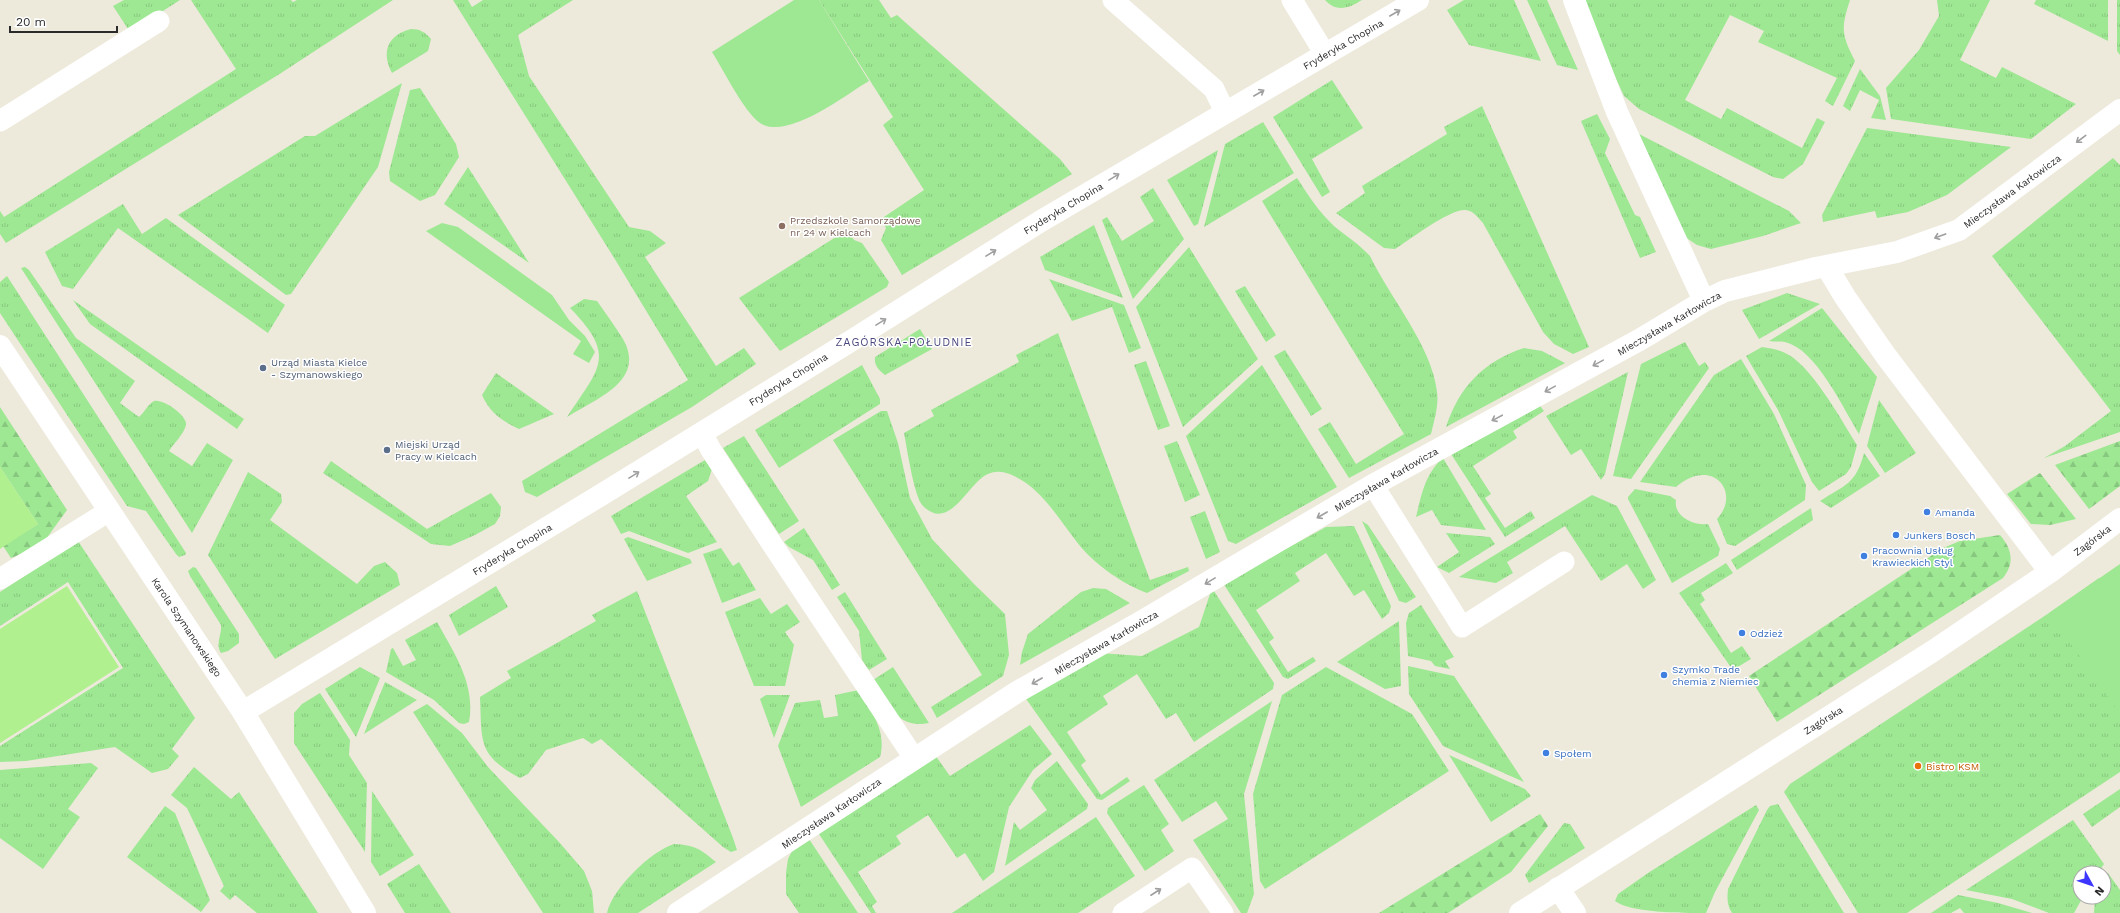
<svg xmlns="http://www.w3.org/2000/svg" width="2120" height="913" font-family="'Work Sans',sans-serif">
	<defs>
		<pattern id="grass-tufts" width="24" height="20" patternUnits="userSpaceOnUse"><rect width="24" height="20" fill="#9ee893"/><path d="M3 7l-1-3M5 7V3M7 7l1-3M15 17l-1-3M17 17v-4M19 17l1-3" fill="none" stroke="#88c77f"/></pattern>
		<pattern id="forest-firs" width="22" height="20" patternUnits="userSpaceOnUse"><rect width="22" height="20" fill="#9ee893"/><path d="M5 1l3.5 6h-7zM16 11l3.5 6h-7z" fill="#88c77f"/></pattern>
	</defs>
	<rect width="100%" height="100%" fill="#ede9db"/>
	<path fill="url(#grass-tufts)" d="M 124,0 L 180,0 L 130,32 L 113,6 Z
		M 191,0 L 291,0 L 293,2 L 297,0 L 393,0 L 278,75 L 6,243 L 0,234 L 0,211 L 4,217 L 236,69 Z
		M 453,0 L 468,0 L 472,7 L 483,0 L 573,0 L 518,35 L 529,76 L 629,227 L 650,231 L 666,243 L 645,257 L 716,366 L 744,348 L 756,364 L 692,407 L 537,497 L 525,492 L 522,481 L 688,380 L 616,261 Z
		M 819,0 L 879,0 L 891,18 L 897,15 L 1060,159 L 1072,174 L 902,275 L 881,240 L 886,228 L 881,219 L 924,190 L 883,125 L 893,117 Z
		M 1325,0 L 1362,0 C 1349,8 1337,13 1325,0 Z
		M 1464,0 L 1514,0 L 1541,61 L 1469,45 L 1447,10 Z
		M 1527,0 L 1547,0 L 1578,70 L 1557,65 Z
		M 1579,0 L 1850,0 C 1841,28 1841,34 1855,61 L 1833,106 L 1825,101 L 1837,78 L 1758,42 L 1764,31 L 1730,15 L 1685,100 L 1721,119 L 1727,108 L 1802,148 L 1817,118 L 1825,122 L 1803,164 L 1783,179 L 1773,177 L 1639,109 L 1624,96 Z
		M 1937,0 L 1990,0 L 1960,60 L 1996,78 L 2002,67 L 2076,104 L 2031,139 L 1891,119 L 1886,88 L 1919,50 L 1939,16 Z
		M 2036,0 L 2108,0 L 2108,41 L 2034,4 Z
		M 2117,0 L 2120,0 L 2120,55 L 2117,51 Z
		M 411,29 C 420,29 425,32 431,39 L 428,51 L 392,73 C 381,53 387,35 411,29 Z
		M 1860,69 L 1880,96 L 1886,120 L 1871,118 L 1879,100 L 1860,90 L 1850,111 L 1843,106 Z
		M 1332,80 L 1363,128 L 1312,159 L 1330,192 L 1322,197 L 1273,117 Z
		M 402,83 L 378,167 L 291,294 L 286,295 L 178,215 L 305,136 L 315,136 Z
		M 420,88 L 456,144 L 459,157 L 435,195 L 420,201 L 390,181 L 389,172 L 410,90 Z
		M 1482,106 L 1589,347 L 1573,354 L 1554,344 L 1543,332 L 1483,223 C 1478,218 1474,211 1466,210 C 1451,208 1409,240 1395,249 L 1384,248 L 1336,213 L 1365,193 L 1362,186 L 1447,134 L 1444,127 Z
		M 1597,114 L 1610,139 L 1605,153 L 1635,215 L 1640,217 L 1656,252 L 1640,258 L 1581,121 Z
		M 1263,122 L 1294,173 L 1204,227 L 1225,144 Z
		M 1867,128 L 2011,147 L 1947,195 L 1908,212 L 1877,218 L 1875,211 L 1823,222 L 1822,215 Z
		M 1639,134 L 1789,211 L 1801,223 L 1763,236 L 1711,249 L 1697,245 L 1685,237 Z
		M 1218,150 L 1198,224 L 1194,226 L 1167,180 Z
		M 2113,158 L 2120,165 L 2120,432 L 2044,458 L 2065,446 L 2111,411 L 1992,256 Z
		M 468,167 L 529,263 L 444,204 Z
		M 1297,178 C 1308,195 1319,212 1334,226 C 1346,236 1359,244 1370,256 C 1390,298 1432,346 1437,392 C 1439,405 1434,421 1431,434 L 1349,478 L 1318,429 L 1330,422 L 1356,464 L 1404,434 L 1262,201 Z
		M 1153,188 L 1184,239 L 1133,299 L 1102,220 L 1107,217 L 1122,241 L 1154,221 L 1140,197 Z
		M 123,204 L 142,234 L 166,218 L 285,305 L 268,333 L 118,228 L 73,289 L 62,286 L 45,252 Z
		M 1094,225 L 1123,298 L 1045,270 L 1040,257 Z
		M 847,230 L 854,240 L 862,243 L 889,282 L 887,287 L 780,351 L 739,298 Z
		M 1189,247 L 1258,359 L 1183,427 L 1136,307 Z
		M 25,267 L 29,270 L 76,338 L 135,381 L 120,403 L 139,417 C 144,413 148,404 154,401 C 163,398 188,416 186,425 C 184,434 174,443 169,451 L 192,466 L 207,443 L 233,460 L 192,533 L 21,268 Z
		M 7,276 L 186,553 L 185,555 L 179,557 L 176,554 L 146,511 L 127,506 L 0,313 L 0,282 Z
		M 1049,279 L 1124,305 L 1141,348 L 1129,353 L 1112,307 L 1072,321 Z
		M 1245,286 L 1276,335 L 1266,342 L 1235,291 Z
		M 1787,293 L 1820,304 L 1759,339 L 1742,310 Z
		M 584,299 L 597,301 C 606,314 615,326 623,339 C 647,381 595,399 567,417 C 600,367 617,356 570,308 Z
		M 73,300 L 244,419 L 237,429 L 90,324 Z
		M 1822,308 L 1877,377 L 1859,434 C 1843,408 1816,349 1785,342 C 1780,341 1774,342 1769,341 Z
		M 920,329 L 932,349 L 885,375 C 879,370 874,366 875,357 Z
		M 1058,333 L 1150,580 L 1188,567 L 1189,571 L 1147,593 C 1123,584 1097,566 1080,546 C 1061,523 1043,489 1014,476 C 1006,472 997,470 988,474 C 969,481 950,533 923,506 C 914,497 907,448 904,433 L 934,416 L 931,410 L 1019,362 L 1016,355 Z
		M 1685,342 L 1699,366 L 1705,362 L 1709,368 L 1631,479 L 1613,476 L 1641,364 Z
		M 1762,347 C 1769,348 1776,349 1783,352 C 1810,362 1841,420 1857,445 L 1851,467 L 1846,474 L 1819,491 L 1812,482 L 1778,410 L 1746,356 Z
		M 1524,348 L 1542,351 L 1565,363 L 1446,427 C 1459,387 1484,361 1524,348 Z
		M 1285,350 L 1322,409 L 1311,416 L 1274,356 Z
		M 1741,359 L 1774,414 L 1806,485 L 1805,500 L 1735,546 L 1727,544 L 1717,519 C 1742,492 1712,456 1676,487 L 1640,482 L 1714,375 Z
		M 1146,361 L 1170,426 L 1158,430 L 1134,365 Z
		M 862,365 L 880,399 L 880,404 L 779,468 L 755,430 Z
		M 1262,365 L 1337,487 L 1236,544 L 1228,541 L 1186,436 Z
		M 1628,372 L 1605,474 L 1601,480 L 1581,449 L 1571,455 L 1546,416 Z
		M 496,373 L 554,414 L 519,429 C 502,421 490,413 482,395 Z
		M 1879,400 L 1916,453 L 1885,473 L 1867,446 Z
		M 1540,406 L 1544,411 L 1513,431 L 1517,438 L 1473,466 L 1491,494 L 1485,498 L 1505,528 L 1531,511 L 1535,518 L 1505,537 L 1451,454 Z
		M 881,411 L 887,411 L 898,443 L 910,498 L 932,539 L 974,584 L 1005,614 L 1009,655 L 1003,676 L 937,718 L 931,707 L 982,675 L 833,440 Z
		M 744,436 L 799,521 L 779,534 L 723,448 Z
		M 1177,441 L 1200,495 L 1185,502 L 1164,446 Z
		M 1864,453 L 1880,476 L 1831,508 L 1820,501 C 1845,485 1856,484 1864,453 Z
		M 1443,458 L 1486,530 L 1441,525 L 1432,510 L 1416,517 C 1421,497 1425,473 1443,458 Z
		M 705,460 L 712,469 L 708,481 L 686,496 L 717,542 L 688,553 L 629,531 L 621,534 L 611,516 Z
		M 331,461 L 427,529 L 491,493 L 501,507 L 500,516 L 495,524 L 475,535 L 450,546 L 431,544 L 323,473 Z
		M 248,472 L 281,494 L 282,502 L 270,520 L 357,584 L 374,566 L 385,562 L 397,573 L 400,585 L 275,659 L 208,555 Z
		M 1635,489 L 1670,496 L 1676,500 C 1673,517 1695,526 1708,524 L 1720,549 L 1718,556 L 1672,583 L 1628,499 L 1628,497 Z
		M 1592,495 L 1617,506 L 1656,580 L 1643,589 L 1627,564 L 1601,581 L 1565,526 L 1507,562 L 1513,573 L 1496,583 L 1459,577 Z
		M 1811,508 L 1813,520 L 1737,570 L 1731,560 Z
		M 1205,511 L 1220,552 L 1206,559 L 1190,517 Z
		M 1362,521 L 1368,525 L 1416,597 L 1406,603 L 1399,601 Z
		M 1354,526 L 1391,606 L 1389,613 L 1382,619 L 1364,590 L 1354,596 L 1326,553 L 1295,573 L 1300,581 L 1256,610 L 1274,638 L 1269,642 L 1288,672 L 1313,657 L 1316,661 L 1288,679 L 1283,677 L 1223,583 L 1326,527 Z
		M 804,528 L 840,585 L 832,590 L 813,560 L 789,547 L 784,542 Z
		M 1446,533 L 1490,537 L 1495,544 L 1449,573 L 1437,567 L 1459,552 Z
		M 628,537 L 690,559 L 692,563 L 647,581 L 624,539 Z
		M 78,541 L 195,718 L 172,749 L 179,756 L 168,769 L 152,773 L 115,747 L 26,761 L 0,762 L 0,746 L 123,668 L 68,582 L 0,626 L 0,592 Z
		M 721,548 L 733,566 L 739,562 L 756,590 L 722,603 L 703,554 Z
		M 1726,563 L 1733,573 L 1701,593 L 1705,600 L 1700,604 L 1731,653 L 1742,646 L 1751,659 L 1736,668 L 1730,666 L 1679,593 Z
		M 193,567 L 196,568 L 239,634 L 239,643 L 228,651 L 221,653 C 215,644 222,635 221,625 L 190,576 L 188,571 Z
		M 2099,578 L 2120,585 L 2120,772 L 1907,913 L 1858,913 L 1784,792 L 1790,784 L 2049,613 Z
		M 496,586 L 508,607 L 459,636 L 449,615 Z
		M 1093,588 L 1106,589 L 1130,603 L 1020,665 L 1022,652 L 1028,634 L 1081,592 Z
		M 1212,588 L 1274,683 L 1273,689 L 1194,742 L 1176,713 L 1166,719 L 1137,674 L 1103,696 L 1108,704 L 1067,732 L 1086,761 L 1081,765 L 1101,795 L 1127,777 L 1130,781 L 1102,800 L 1097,799 L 1024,696 L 1099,653 L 1142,656 L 1199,627 Z
		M 637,591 L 733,838 L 737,850 L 731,852 L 723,847 L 601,739 L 592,744 L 583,738 L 546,750 L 528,774 L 520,778 C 477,755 482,741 480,697 L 511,678 L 507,671 L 596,621 L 592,615 Z
		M 845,592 L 887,659 L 869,670 L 862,660 L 859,631 L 837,597 Z
		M 760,598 L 771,614 L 787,604 L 800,622 L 785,632 L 794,645 L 785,686 L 754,686 L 725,612 Z
		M 1421,605 L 1454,657 L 1445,661 L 1450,669 L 1435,666 L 1431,661 L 1408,656 L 1406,623 L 1409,613 Z
		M 1399,621 L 1401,686 L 1385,689 L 1337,662 Z
		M 437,622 C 454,653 476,684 469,722 L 464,724 L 459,723 L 434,700 L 386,672 L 391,649 L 393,648 L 403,666 L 416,660 L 405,640 Z
		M 1408,666 L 1454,676 L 1524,782 L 1443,746 L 1409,694 Z
		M 360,667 L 380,678 L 356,737 L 325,689 Z
		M 893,667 L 929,723 C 896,729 888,704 873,680 Z
		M 1326,667 L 1412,714 L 1449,771 L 1265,889 L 1260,881 L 1253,794 L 1282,695 Z
		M 385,682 L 417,700 L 364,734 Z
		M 859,690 C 871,711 887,731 880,757 L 801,807 L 778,746 L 795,703 L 820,700 L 824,718 L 838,716 L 835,695 Z
		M 320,693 L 350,740 L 349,755 L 367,783 L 365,852 L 294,743 L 294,713 L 302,704 Z
		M 766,695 L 790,695 L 774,738 L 760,699 Z
		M 1272,701 L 1244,794 L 1254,894 L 1247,913 L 1241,913 L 1193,840 L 1228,819 L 1216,801 L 1182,822 L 1154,780 Z
		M 427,704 L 462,733 L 488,767 L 559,842 L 584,871 L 592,891 L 594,913 L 543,913 L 413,712 Z
		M 1030,725 L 1052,754 L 1033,770 L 1009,807 L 994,872 L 983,881 L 965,853 L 957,858 L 928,815 L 896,836 L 901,844 L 858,872 L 877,902 L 872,906 L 876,913 L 871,913 L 817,831 L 935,755 L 950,776 Z
		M 1449,755 L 1525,789 L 1531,796 L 1491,822 Z
		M 1057,761 L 1088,804 L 1087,809 L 1005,866 L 1014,822 L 1020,830 L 1047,810 L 1031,788 L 1035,780 Z
		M 91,763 L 98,768 L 68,809 L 80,817 L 43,869 L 0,838 L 0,770 Z
		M 194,767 L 231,799 L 239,792 L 318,913 L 257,913 L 235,895 L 230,900 L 220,891 L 224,886 L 187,808 L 171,795 Z
		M 1144,785 L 1169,824 L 1161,830 L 1174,851 L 1145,871 L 1107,813 L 1108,808 Z
		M 2120,789 L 2120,807 L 2092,827 L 2083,814 Z
		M 372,791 L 414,855 L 380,876 L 371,862 Z
		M 1778,804 L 1844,913 L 1732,913 C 1727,906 1727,898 1728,889 L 1767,810 L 1770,806 Z
		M 1756,805 L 1759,810 L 1715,892 L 1706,913 C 1683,913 1630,913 1615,901 L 1618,894 L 1648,873 Z
		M 165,806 L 175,813 L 210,900 L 201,912 L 127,857 Z
		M 1096,817 L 1135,876 L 1078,913 L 952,913 Z
		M 2073,820 L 2104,864 L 2098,873 L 2080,873 L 2080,897 L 2083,897 L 2074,913 L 2049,913 L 2012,899 L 1966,890 Z
		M 1564,823 L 1570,824 L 1585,848 L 1529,883 L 1525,875 Z
		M 809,839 L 858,913 L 799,913 L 786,894 L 786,873 L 788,859 L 793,849 Z
		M 674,844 C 695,845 700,849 716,862 L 638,913 L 607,913 C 612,889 651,851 674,844 Z
		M 419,864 L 451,913 L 405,913 L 387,884 Z
		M 2108,873 L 2120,890 L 2120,913 L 2094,913 L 2095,897 L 2104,897 L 2104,879 Z
		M 1958,895 L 1998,903 L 2032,913 L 1964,913 L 1960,908 L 1951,913 L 1931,913 Z"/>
	<path fill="url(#forest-firs)" d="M 0,407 L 67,510 L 46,539 L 38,547 L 11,558 L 3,546 L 38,524 L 0,467 Z
		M 2120,441 L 2120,486 L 2089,509 L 2055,465 Z
		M 2040,473 L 2076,519 L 2050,525 L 2031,524 L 2007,494 Z
		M 2000,535 C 2012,549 2015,563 2003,578 L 1777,722 L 1749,676 L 1943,548 L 1960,541 Z
		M 1540,814 L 1548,826 L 1511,872 L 1448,913 L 1379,913 Z"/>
	<path fill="#9ee893" d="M 794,0 L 819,0 L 869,81 C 845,95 787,141 760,123 C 744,112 723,69 712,52 Z
		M 442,223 L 458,227 L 552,295 L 569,320 L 585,336 L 595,352 L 589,363 L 573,354 L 581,341 L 426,231 Z
		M 2120,564 L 2120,714 L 2049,613 Z"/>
	<path fill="#b1f08e" d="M 0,467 L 38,524 L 0,549 Z
		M 67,586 L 119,667 L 0,743 L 0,629 Z"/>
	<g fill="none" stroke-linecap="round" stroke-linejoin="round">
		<path stroke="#fff" stroke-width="21" d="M 1113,0 L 1214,89 L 1225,112
			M 1292,0 L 1325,54
			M 0,121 L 159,21
			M 702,433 L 711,450 L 772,544 L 914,758
			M 1373,485 L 1462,627 L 1564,562
			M 0,579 L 109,511
			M 1123,913 L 1192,868 L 1223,913"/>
		<path stroke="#fff" stroke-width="22" d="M 1574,0 L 1617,112 L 1704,301
			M 1827,267 L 1845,297 L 1886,356 L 2050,572
			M 0,346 L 243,712 L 365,913
			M 243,712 L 601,495 L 854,339 L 1041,221 L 1418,0
			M 1558,888 L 1575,913
			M 678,913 L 1017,692 L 1144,620 L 1373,485 L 1641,339 L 1704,301 L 1725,291 L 1816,268 L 1897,252 L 1959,230 L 2120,110
			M 1520,913 L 1933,651 L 2050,572 L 2120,519"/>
	</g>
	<defs><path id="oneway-shaft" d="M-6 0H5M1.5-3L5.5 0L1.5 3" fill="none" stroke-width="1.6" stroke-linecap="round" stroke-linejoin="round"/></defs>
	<g stroke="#9f9f9f">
		<use href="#oneway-shaft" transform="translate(1395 13) rotate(-30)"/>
		<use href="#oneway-shaft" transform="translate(1259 93) rotate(-30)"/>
		<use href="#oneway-shaft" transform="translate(2081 139) rotate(143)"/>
		<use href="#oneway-shaft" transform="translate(1114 177) rotate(-31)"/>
		<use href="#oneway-shaft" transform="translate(1940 236) rotate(160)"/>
		<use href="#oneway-shaft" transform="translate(991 253) rotate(-32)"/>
		<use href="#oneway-shaft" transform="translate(881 322) rotate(-32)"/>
		<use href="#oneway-shaft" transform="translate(1598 363) rotate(151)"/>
		<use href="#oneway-shaft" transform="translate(1550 389) rotate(151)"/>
		<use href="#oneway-shaft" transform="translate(1497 418) rotate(152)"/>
		<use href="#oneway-shaft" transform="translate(634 475) rotate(-32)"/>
		<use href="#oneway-shaft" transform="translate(1322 515) rotate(150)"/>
		<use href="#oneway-shaft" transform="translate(1210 581) rotate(149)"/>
		<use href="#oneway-shaft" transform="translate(1037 681) rotate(150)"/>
		<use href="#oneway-shaft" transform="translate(1156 892) rotate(-33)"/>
	</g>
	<circle fill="#8d6e63" stroke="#fff" stroke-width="1.5" cx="782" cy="226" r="4"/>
	<g fill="#5c6f8a" stroke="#fff" stroke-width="1.5">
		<circle cx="263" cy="368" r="4"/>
		<circle cx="387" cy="450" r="4"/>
	</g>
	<g fill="#3f7fe0" stroke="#fff" stroke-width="1.5">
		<circle cx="1927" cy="512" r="4"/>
		<circle cx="1896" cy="535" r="4"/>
		<circle cx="1864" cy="556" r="4"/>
		<circle cx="1742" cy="633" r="4"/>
		<circle cx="1664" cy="675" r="4"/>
		<circle cx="1546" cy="753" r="4"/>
	</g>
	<circle fill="#e8710a" stroke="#fff" stroke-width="1.5" cx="1918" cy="766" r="4"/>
	<g text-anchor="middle" stroke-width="3" stroke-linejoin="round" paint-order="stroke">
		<g font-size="10" fill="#2a2a2a" stroke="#fff">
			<text transform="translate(1343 44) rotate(-30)" y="4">Fryderyka Chopina</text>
			<text transform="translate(2012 191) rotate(-36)" y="4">Mieczysława Karłowicza</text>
			<text transform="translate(1063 208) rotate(-31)" y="4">Fryderyka Chopina</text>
			<text transform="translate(1669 323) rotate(-30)" y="4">Mieczysława Karłowicza</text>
			<text transform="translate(788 379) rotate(-32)" y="4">Fryderyka Chopina</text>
			<text transform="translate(1386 479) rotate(-30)" y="4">Mieczysława Karłowicza</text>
			<text transform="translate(2092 540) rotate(-37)" y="4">Zagórska</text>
			<text transform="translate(512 549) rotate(-31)" y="4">Fryderyka Chopina</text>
			<text transform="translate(187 627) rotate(56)" y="4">Karola Szymanowskiego</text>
			<text transform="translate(1106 642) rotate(-30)" y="4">Mieczysława Karłowicza</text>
			<text transform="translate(1823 720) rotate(-32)" y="4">Zagórska</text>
			<text transform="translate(831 813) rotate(-34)" y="4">Mieczysława Karłowicza</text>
		</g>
		<g font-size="10" fill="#785e54" stroke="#fff" text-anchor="start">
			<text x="790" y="224">Przedszkole Samorządowe<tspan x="790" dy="12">nr 24 w Kielcach</tspan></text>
		</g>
		<g font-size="10" fill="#4e5e75" stroke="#fff" text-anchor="start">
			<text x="271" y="366">Urząd Miasta Kielce<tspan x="271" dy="12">- Szymanowskiego</tspan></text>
			<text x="395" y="448">Miejski Urząd<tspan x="395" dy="12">Pracy w Kielcach</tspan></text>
		</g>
		<g font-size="10" fill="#366cbe" stroke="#fff" text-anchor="start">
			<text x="1935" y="516">Amanda</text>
			<text x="1904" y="539">Junkers Bosch</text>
			<text x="1872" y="554">Pracownia Usług<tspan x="1872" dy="12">Krawieckich Styl</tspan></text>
			<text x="1750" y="637">Odzież</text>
			<text x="1672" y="673">Szymko Trade<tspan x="1672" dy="12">chemia z Niemiec</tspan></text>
			<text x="1554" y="757">Społem</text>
		</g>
		<g font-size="10" fill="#c56008" stroke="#fff" text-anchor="start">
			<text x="1926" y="770">Bistro KSM</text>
		</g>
		<g font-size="11" letter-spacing="1" fill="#49477e" stroke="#fff">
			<text x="904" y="346">ZAGÓRSKA-POŁUDNIE</text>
		</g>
	</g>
	<g transform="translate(2092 885) rotate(130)"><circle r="19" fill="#ffffff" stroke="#aaaaaa"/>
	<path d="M0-3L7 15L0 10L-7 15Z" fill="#3d36ff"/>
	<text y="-6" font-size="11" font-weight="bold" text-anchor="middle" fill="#2a2a2a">N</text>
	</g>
	<path d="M10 26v6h107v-6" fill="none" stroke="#2a2a2a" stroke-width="2"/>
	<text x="16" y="26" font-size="12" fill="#2a2a2a" stroke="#ffffff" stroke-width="3" paint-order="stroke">20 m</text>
</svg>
